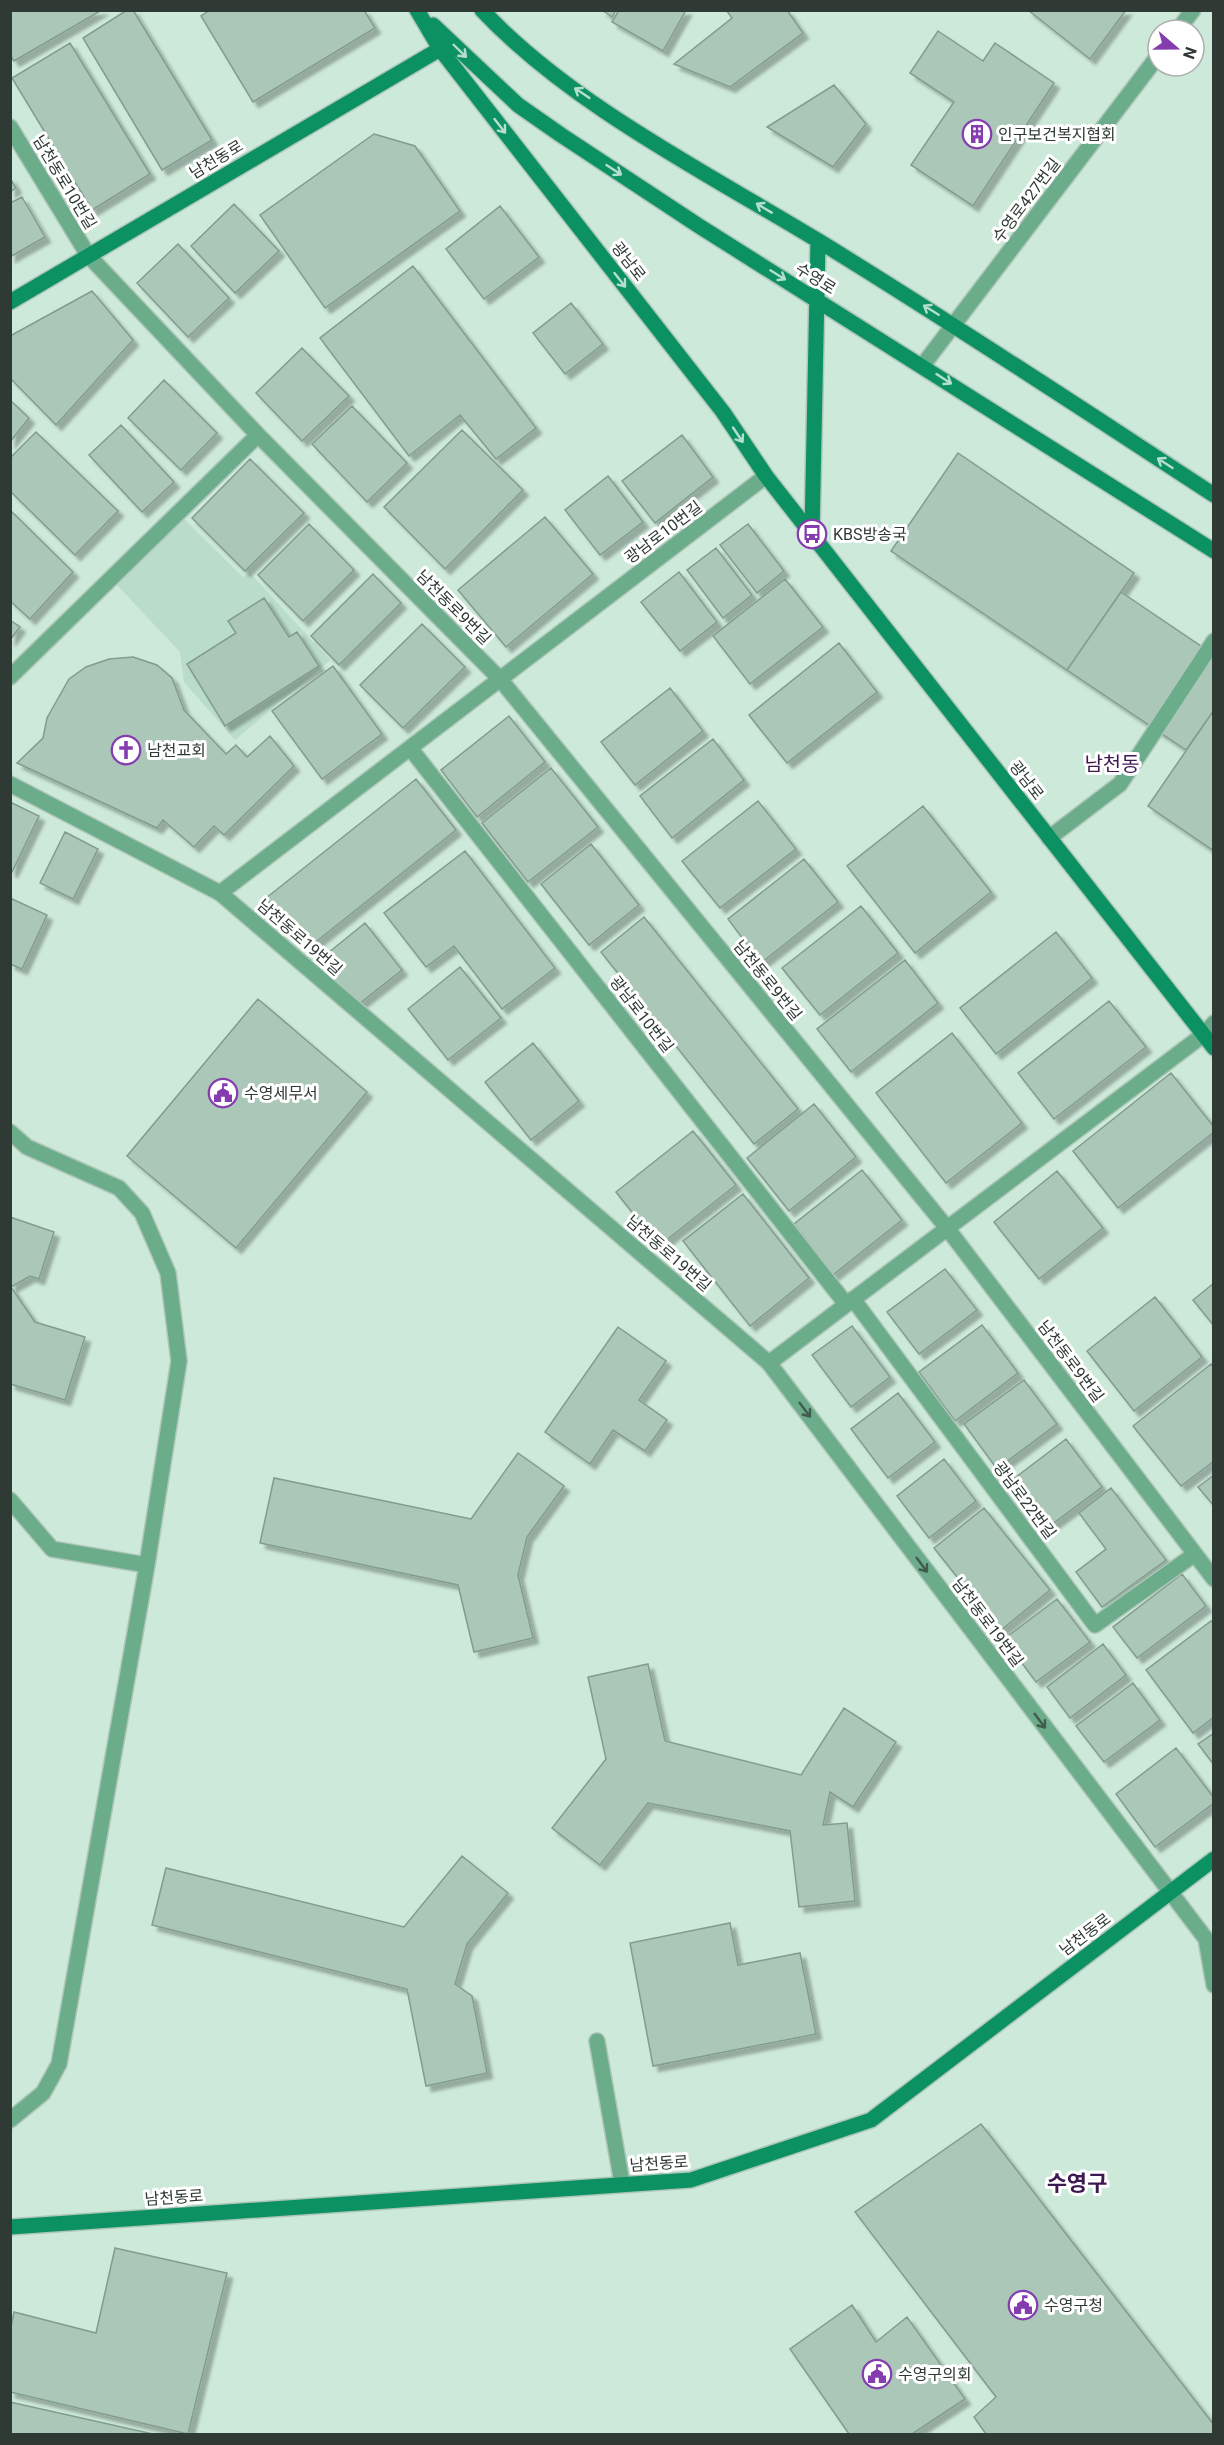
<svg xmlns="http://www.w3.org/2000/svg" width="1224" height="2445" font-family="Roboto,'Noto Sans KR',sans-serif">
	<defs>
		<filter id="shadow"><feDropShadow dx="5.5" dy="5.5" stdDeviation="1.5" flood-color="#0004"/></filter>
	</defs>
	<rect width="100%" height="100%" fill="#cde9d9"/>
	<path fill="#badcca" d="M 182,517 L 243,577 L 250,573 L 330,660 L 235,740 L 184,682 L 180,652 L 117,585 Z"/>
	<path fill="#abc7b7" stroke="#829c8e" stroke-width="1.5" filter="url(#shadow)" d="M 10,10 L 102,10 L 14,61 L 10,55 Z
		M 127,10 L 133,10 L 212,140 L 162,170 L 83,38 Z
		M 210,10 L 364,10 L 375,28 L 253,102 L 201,16 Z
		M 602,10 L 616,10 L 612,17 Z
		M 619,10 L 686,10 L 663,51 L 612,22 Z
		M 726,10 L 787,10 L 803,33 L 730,87 L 674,64 L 732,18 Z
		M 1028,10 L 1126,10 L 1090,59 Z
		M 938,31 L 983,61 L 995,43 L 1054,83 L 973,206 L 911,165 L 954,102 L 910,73 Z
		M 70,43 L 150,174 L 92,210 L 12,78 Z
		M 834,85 L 866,124 L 833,167 L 767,127 Z
		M 374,134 L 415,146 L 460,211 L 325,308 L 260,215 Z
		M 10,178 L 16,188 L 10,192 Z
		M 22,197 L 45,237 L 10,257 L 10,203 Z
		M 234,204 L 279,251 L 235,293 L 191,246 Z
		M 500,206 L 539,257 L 484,299 L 446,249 Z
		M 178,244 L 229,298 L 188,337 L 137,283 Z
		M 413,266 L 536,428 L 496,459 L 460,415 L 409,456 L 320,338 Z
		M 92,291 L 133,340 L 56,425 L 10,378 L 10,336 Z
		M 571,303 L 603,344 L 565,374 L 533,333 Z
		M 302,348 L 349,396 L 302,441 L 256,393 Z
		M 164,380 L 217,433 L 181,470 L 128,418 Z
		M 10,400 L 29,418 L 10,442 Z
		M 352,406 L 407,463 L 367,502 L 312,444 Z
		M 121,425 L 174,482 L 142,512 L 89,455 Z
		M 462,430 L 523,490 L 445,569 L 384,507 Z
		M 36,432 L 118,511 L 75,555 L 10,491 L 10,458 Z
		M 682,435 L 713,477 L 655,523 L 622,481 Z
		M 958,453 L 1134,573 L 1067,670 L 891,551 Z
		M 250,459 L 304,513 L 245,571 L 192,518 Z
		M 608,476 L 643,522 L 600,555 L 565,510 Z
		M 10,510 L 73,572 L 30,619 L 10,601 Z
		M 545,517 L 593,574 L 506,647 L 458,590 Z
		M 309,524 L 354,570 L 303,621 L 258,575 Z
		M 748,524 L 784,571 L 757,593 L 720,545 Z
		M 716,548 L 752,595 L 723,618 L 687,570 Z
		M 679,572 L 717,622 L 680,651 L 641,602 Z
		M 373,574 L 401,603 L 339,665 L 311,636 Z
		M 785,579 L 823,627 L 750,684 L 713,636 Z
		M 1121,592 L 1214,655 L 1214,710 L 1186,750 L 1067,670 Z
		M 264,598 L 289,637 L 297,632 L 319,666 L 225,726 L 187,664 L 236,633 L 228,621 Z
		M 10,620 L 20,627 L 10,640 Z
		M 422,624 L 465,667 L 403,728 L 360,685 Z
		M 839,643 L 877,692 L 787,763 L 749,715 Z
		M 133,657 L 157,665 L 172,678 L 184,710 L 226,754 L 236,745 L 247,757 L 270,736 L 294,766 L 224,835 L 214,826 L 194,847 L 163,820 L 157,828 L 17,763 L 43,738 L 47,718 L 69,679 L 86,667 L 109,659 Z
		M 333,666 L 382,734 L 322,779 L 272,711 Z
		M 670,688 L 703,731 L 635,785 L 601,742 Z
		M 1214,710 L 1214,851 L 1148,806 Z
		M 509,716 L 545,762 L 477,817 L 441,770 Z
		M 713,739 L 744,780 L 672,838 L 640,796 Z
		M 551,768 L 598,827 L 528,882 L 482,823 Z
		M 416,779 L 456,830 L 307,949 L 266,898 Z
		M 758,801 L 796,849 L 720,908 L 682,861 Z
		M 10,802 L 39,816 L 12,872 L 10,871 Z
		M 923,806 L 991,892 L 915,953 L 847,866 Z
		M 65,832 L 98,849 L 73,899 L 40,883 Z
		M 591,844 L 639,905 L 589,945 L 541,884 Z
		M 465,851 L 555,968 L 502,1009 L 454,946 L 426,967 L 384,913 Z
		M 804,859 L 838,902 L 761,963 L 728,919 Z
		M 10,898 L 47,915 L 22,969 L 10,964 Z
		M 861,906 L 898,953 L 820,1015 L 782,968 Z
		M 644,917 L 798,1109 L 754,1144 L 601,952 Z
		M 365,923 L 402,970 L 355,1007 L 318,961 Z
		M 1056,932 L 1092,978 L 996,1054 L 960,1008 Z
		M 905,960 L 938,1003 L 851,1072 L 817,1029 Z
		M 460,967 L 501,1018 L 448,1060 L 408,1009 Z
		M 258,999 L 367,1092 L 236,1248 L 127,1156 Z
		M 1109,1001 L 1146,1047 L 1054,1119 L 1018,1073 Z
		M 952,1033 L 1022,1123 L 946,1183 L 876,1093 Z
		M 533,1043 L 579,1101 L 531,1140 L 485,1082 Z
		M 1171,1073 L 1214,1127 L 1214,1132 L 1118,1208 L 1073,1151 Z
		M 814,1104 L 856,1157 L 789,1211 L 747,1158 Z
		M 693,1131 L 736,1185 L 659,1246 L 616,1192 Z
		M 862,1170 L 902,1220 L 833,1275 L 794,1224 Z
		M 1057,1171 L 1103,1228 L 1039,1279 L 994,1222 Z
		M 743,1194 L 809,1278 L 750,1326 L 683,1241 Z
		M 10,1217 L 54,1232 L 39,1279 L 30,1276 L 11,1287 L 35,1322 L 85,1337 L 65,1400 L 10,1384 Z
		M 945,1269 L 977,1310 L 919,1354 L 887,1312 Z
		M 1214,1283 L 1214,1326 L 1193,1300 Z
		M 1155,1297 L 1202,1357 L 1134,1411 L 1087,1351 Z
		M 982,1325 L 1018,1373 L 955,1421 L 919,1372 Z
		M 852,1326 L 890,1377 L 851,1407 L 812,1355 Z
		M 618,1327 L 666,1361 L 639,1400 L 667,1420 L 645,1451 L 613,1430 L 590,1464 L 545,1432 Z
		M 1211,1364 L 1214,1368 L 1214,1461 L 1181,1486 L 1133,1426 Z
		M 1024,1380 L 1057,1424 L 997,1469 L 964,1424 Z
		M 898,1393 L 935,1442 L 888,1478 L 851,1429 Z
		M 1066,1439 L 1102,1487 L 1043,1531 L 1007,1484 Z
		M 518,1453 L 564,1486 L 527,1537 L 518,1575 L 533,1638 L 474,1652 L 458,1585 L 260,1543 L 274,1478 L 471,1519 Z
		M 944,1459 L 976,1501 L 929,1538 L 897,1496 Z
		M 1214,1475 L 1214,1506 L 1198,1487 Z
		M 1111,1488 L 1166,1560 L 1102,1607 L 1076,1572 L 1106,1549 L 1079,1513 Z
		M 984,1508 L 1050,1590 L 1000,1631 L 934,1548 Z
		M 1182,1574 L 1206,1606 L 1137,1658 L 1113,1627 Z
		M 1057,1599 L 1090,1642 L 1036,1682 L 1004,1639 Z
		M 1211,1621 L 1214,1624 L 1214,1717 L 1193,1733 L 1146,1670 Z
		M 1103,1644 L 1126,1675 L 1070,1718 L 1047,1687 Z
		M 648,1664 L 665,1741 L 801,1775 L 844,1708 L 896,1742 L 853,1807 L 830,1792 L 823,1825 L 847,1823 L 855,1901 L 799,1907 L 790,1831 L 648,1803 L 600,1865 L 552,1828 L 606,1759 L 588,1677 Z
		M 1133,1683 L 1160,1720 L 1104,1762 L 1076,1726 Z
		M 1214,1733 L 1214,1765 L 1198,1744 Z
		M 1176,1748 L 1214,1798 L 1214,1803 L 1155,1847 L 1116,1794 Z
		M 462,1856 L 508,1893 L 467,1944 L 455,1984 L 472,1996 L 487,2073 L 426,2086 L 407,1989 L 152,1925 L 166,1868 L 404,1927 Z
		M 730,1923 L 738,1965 L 800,1953 L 816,2034 L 653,2066 L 630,1943 Z
		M 981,2124 L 1214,2425 L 1214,2434 L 986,2434 L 974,2417 L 996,2397 L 855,2212 Z
		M 115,2248 L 227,2273 L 188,2434 L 10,2392 L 10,2331 L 14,2312 L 96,2333 Z
		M 852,2305 L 876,2342 L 907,2317 L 965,2399 L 912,2434 L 849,2434 L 790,2349 Z
		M 10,2402 L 135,2430 L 153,2434 L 10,2434 Z"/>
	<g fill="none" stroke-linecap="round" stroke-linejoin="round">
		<g stroke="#adc6b8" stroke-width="18">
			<path id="lane" d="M 10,784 L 220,893 L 769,1363 L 1206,1939 L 1214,1985
				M 1049,838 L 1120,784 L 1214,641
				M 10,1132 L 27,1147 L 119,1188 L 142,1213 L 168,1273 L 179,1361 L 147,1565 L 59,2064 L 43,2093 L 10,2120
				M 10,1500 L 52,1549 L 147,1565
				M 597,2041 L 622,2183"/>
		</g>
		<g stroke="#adc6b8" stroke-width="18">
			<path id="street" d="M 1178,30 L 1193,10
				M 10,127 L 88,255 L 258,435 L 500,679 L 947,1228 L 1214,1579
				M 923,365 L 1158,56
				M 10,677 L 258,435
				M 410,748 L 846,1304
				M 220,893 L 766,476
				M 853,1299 L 1095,1625 L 1195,1554
				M 769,1363 L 1203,1035 L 1214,1023"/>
		</g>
		<g stroke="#adc6b8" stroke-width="18">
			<path id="secondary" d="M 417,10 L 440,49 L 723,412 L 766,476 L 1214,1048
				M 482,10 C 570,104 707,173 817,240 C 951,322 1082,409 1214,495
				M 433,25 L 518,105 L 561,135 L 699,226 L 1214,551
				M 10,302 L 440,49
				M 812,534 L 818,241
				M 10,2227 L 691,2180 L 871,2120 L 1214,1859"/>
		</g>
		<use href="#lane" stroke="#6bac8b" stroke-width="15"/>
		<use href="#street" stroke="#6bac8b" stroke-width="15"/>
		<use href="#secondary" stroke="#0b9162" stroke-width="15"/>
	</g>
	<defs><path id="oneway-shaft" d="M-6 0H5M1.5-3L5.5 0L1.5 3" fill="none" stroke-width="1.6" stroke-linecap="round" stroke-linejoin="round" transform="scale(1.5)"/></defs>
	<g stroke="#b6ded0">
		<use href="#oneway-shaft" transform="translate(460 51) rotate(44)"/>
		<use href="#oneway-shaft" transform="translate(582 93) rotate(-146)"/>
		<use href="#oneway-shaft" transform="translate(500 126) rotate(52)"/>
		<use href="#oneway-shaft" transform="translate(614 170) rotate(33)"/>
		<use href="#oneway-shaft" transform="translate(764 208) rotate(-149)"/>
		<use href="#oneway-shaft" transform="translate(778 275) rotate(32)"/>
		<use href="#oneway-shaft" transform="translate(620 280) rotate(52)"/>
		<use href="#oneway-shaft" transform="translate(931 310) rotate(-148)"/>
		<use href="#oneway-shaft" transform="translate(944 379) rotate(33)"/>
		<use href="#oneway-shaft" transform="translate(738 435) rotate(56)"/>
		<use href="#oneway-shaft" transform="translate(1165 463) rotate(-147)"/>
	</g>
	<g stroke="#415c4e">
		<use href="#oneway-shaft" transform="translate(805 1410) rotate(53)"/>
		<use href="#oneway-shaft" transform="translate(922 1565) rotate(53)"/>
		<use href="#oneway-shaft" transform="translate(1040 1721) rotate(53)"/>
	</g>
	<defs>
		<g id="building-ring" transform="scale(1.5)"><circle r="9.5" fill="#fff" stroke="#853caf" stroke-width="1.5"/><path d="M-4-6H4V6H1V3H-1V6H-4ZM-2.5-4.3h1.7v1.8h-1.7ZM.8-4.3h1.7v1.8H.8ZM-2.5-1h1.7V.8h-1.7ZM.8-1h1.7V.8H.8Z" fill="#853caf"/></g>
		<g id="bus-ring" transform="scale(1.5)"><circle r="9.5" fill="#fff" stroke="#853caf" stroke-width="1.5"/><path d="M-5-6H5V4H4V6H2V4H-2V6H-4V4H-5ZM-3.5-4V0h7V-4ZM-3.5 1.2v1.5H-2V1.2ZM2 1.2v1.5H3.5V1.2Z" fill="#853caf"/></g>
		<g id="church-ring" transform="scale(1.5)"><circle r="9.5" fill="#fff" stroke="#853caf" stroke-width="1.5"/><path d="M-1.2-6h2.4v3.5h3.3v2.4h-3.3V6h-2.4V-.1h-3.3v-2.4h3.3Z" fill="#853caf"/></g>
		<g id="civic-ring" transform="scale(1.5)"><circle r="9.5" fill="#fff" stroke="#853caf" stroke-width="1.5"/><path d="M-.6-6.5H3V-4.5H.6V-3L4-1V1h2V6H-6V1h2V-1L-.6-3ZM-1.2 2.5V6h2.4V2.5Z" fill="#853caf"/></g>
	</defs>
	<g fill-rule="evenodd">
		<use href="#building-ring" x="977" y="134"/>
		<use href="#bus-ring" x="812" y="534"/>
		<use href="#church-ring" x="126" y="750"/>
		<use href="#civic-ring" x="223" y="1093"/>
		<use href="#civic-ring" x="1023" y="2305"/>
		<use href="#civic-ring" x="877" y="2374"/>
	</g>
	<g text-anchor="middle" stroke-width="6" stroke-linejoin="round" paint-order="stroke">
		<g font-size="16" fill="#2f3a34" stroke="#fff" text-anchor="start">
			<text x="998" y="140">인구보건복지협회</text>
			<text x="833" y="540">KBS방송국</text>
			<text x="147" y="756">남천교회</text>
			<text x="244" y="1099">수영세무서</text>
			<text x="1044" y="2311">수영구청</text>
			<text x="898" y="2380">수영구의회</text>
		</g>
		<g font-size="16" fill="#2f3a34" stroke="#fff">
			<text transform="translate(216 159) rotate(-31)" y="6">남천동로</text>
			<text transform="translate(65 182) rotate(59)" y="6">남천동로10번길</text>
			<text transform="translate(1026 200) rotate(-53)" y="6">수영로427번길</text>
			<text transform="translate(629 261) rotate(52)" y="6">광남로</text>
			<text transform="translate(816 278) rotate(32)" y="6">수영로</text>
			<text transform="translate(663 532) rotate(-37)" y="6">광남로10번길</text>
			<text transform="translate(454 607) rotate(45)" y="6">남천동로9번길</text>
			<text transform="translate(1027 780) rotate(52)" y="6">광남로</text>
			<text transform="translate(300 937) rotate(41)" y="6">남천동로19번길</text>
			<text transform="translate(768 980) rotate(51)" y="6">남천동로9번길</text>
			<text transform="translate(642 1014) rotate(52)" y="6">광남로10번길</text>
			<text transform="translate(669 1253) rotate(41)" y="6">남천동로19번길</text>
			<text transform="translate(1071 1361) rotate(53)" y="6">남천동로9번길</text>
			<text transform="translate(1025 1500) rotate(53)" y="6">광남로22번길</text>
			<text transform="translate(988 1622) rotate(53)" y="6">남천동로19번길</text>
			<text transform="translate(1085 1934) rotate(-37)" y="6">남천동로</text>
			<text transform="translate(659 2163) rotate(-4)" y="6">남천동로</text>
			<text transform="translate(174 2197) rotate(-4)" y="6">남천동로</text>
		</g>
		<g font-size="20" fill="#3c1950" stroke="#fff">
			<text x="1112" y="771">남천동</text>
		</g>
		<g font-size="22" font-weight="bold" fill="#3c1950" stroke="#fff">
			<text x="1077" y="2191">수영구</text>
		</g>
	</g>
	<rect width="1224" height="2445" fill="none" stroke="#2f3a34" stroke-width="24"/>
	<g transform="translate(1176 48) rotate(110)"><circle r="28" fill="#ffffff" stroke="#acb0ae" stroke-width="1.5"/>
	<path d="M0-4.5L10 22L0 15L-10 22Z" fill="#853caf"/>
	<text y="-9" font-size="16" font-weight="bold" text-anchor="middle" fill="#2f3a34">N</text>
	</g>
</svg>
